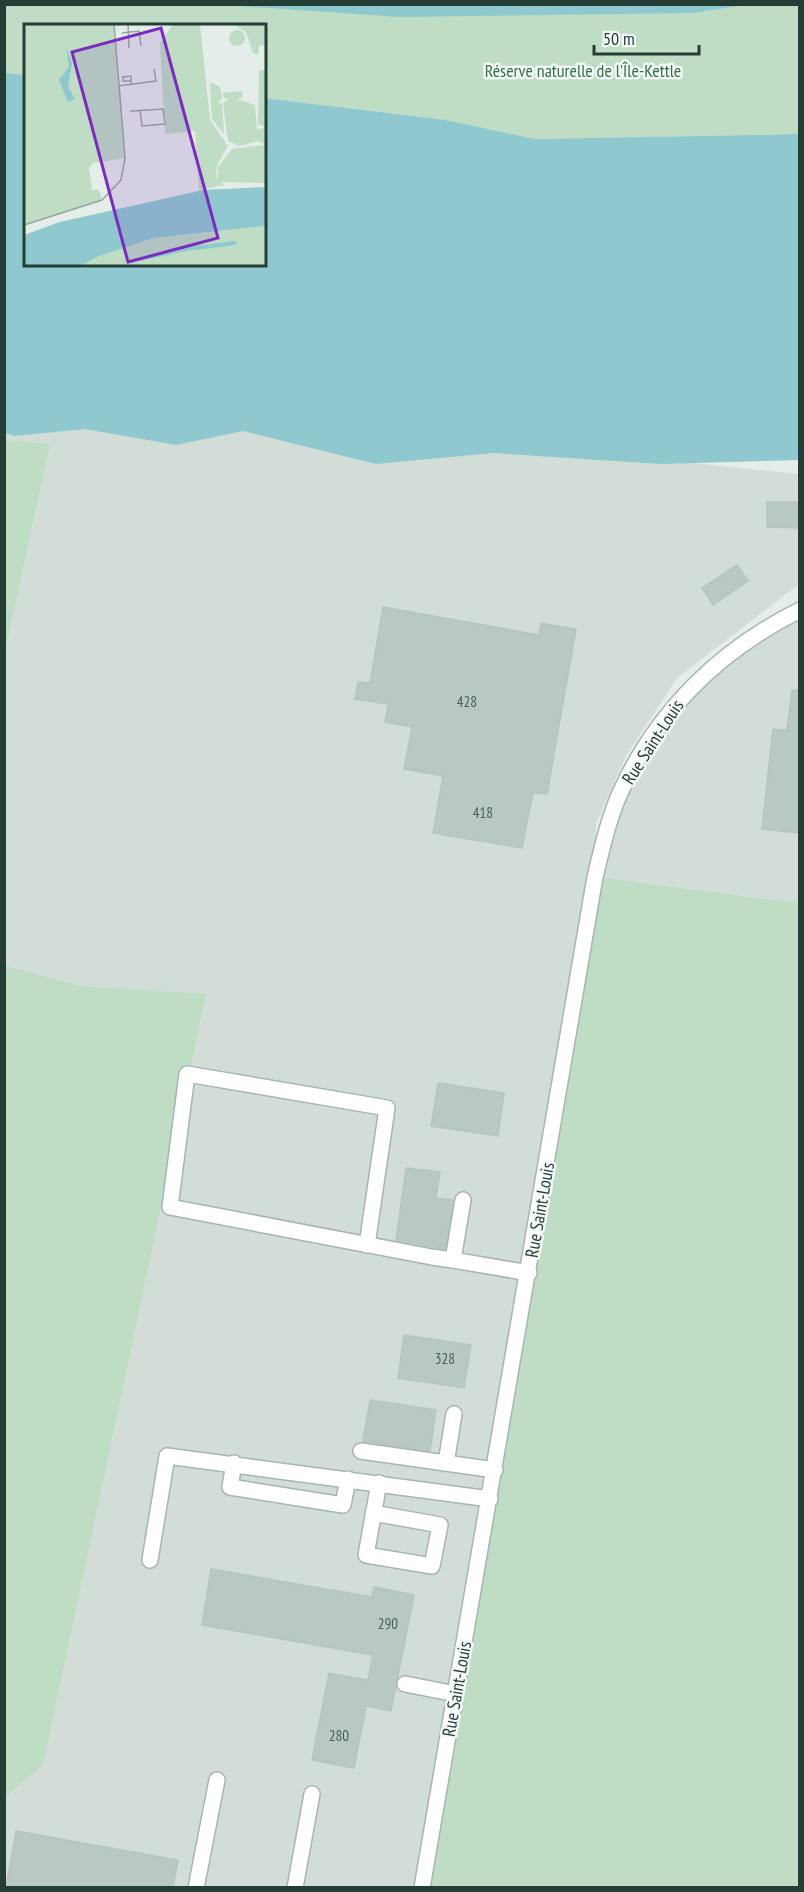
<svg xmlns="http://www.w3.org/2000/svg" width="804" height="1892" font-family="'PT Sans Narrow',sans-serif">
	<rect width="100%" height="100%" fill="#e4ede8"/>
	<path fill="#d2ddd7" d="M 4,410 L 654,459 L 799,474 L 799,584 L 677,678 L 626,756 L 596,823 L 596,873 L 612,814 L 680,699 L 799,610 L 799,903 L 633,882 L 422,1887 L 5,1887 Z"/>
	<path fill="#beddc4" d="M 4,5 L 799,5 L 799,134 L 535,139 L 446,120 L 264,98 L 264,26 L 26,26 L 25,75 L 5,73 Z
		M 5,440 L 50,444 L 5,651 L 4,440 Z
		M 595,877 L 799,903 L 799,1887 L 422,1888 Z
		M 5,966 L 81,986 L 206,994 L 43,1765 L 5,1797 Z"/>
	<path fill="#8fc9cf" d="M 225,5 L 745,5 L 692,13 L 400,17 Z
		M 5,73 L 25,75 L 26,264 L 264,264 L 264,98 L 446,120 L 535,139 L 799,134 L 799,460 L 660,464 L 494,453 L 376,464 L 243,431 L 176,445 L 85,429 L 15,436 L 5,433 Z"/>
	<path fill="#b9c8c1" stroke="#b6c6bf" stroke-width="1.5" d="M 767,502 L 800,502 L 800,528 L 767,527 Z
		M 737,565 L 748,581 L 713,605 L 702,588 Z
		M 383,607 L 539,635 L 541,623 L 576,629 L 547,794 L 533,793 L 522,848 L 433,833 L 443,776 L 404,769 L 412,727 L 385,722 L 388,704 L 355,699 L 358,682 L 370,683 Z
		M 792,690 L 800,690 L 800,833 L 762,829 L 773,729 L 787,730 Z
		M 438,1083 L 504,1093 L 498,1136 L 431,1126 Z
		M 406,1168 L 440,1172 L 436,1198 L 453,1200 L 445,1249 L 396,1240 Z
		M 404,1335 L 471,1345 L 464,1388 L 398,1378 Z
		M 370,1400 L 436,1410 L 430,1451 L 363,1441 Z
		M 211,1569 L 372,1597 L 374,1587 L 414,1595 L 391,1711 L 366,1706 L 354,1768 L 312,1760 L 329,1673 L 368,1680 L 373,1655 L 202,1625 Z
		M 16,1831 L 178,1860 L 173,1887 L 6,1887 Z"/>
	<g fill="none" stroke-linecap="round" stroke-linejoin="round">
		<g stroke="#a7b5af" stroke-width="18">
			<path id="minor" d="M 463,1200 L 453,1260 L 529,1273
				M 367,1245 L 387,1108 L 187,1074 L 170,1207 L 432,1257 L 453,1260
				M 361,1451 L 495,1470
				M 234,1463 L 230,1487 L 343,1505 L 348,1479
				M 446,1463 L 454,1414
				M 373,1513 L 440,1525 L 432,1566 L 366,1555 L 379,1483
				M 150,1560 L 167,1456 L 490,1499
				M 405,1684 L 456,1694
				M 196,1888 L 217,1780
				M 295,1888 L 312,1794
				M 422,1888 L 595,877 C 602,849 608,820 620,793 C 657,711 720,650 800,610"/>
		</g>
		<use href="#minor" stroke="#fff" stroke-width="15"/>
	</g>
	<g text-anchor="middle" stroke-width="5" stroke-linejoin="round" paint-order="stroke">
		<g font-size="15" fill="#496058">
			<text x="467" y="707">428</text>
			<text x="483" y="818">418</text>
			<text x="445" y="1364">328</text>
			<text x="388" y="1629">290</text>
			<text x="339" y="1741">280</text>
		</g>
		<g font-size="18" fill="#307345" stroke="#f4f9f7">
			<text x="583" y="77">Réserve naturelle de l'Île-Kettle</text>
		</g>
		<g font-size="18" fill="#243e35" stroke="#f4f9f7">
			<text transform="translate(653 742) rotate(-57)" y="6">Rue Saint-Louis</text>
			<text transform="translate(540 1210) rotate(-80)" y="6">Rue Saint-Louis</text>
			<text transform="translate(457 1689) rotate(-80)" y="6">Rue Saint-Louis</text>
		</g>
	</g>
	<g transform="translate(24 24)">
		<rect width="242" height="242" fill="#e4ede8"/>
		<path d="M 0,0 L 90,0 L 101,134 L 69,139 L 65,144 L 68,166 L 75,166 L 78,176 L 0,201 ZM 149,0 L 176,0 L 186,96 L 204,122 L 194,139 L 192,148 L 194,156 L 194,143 L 208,125 L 241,121 L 241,159 L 197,158 L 200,161 L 175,166 L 171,107 L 141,110 L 136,19 ZM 208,0 L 241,0 L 241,21 L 235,22 L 234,31 L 229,29 L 222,8 ZM205 14a8 8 0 1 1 16 0a8 8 0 1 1-16 0ZM 235,46 L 241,46 L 241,103 L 234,100 ZM 186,58 L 196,63 L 198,74 L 194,78 L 198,80 L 200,110 L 188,95 ZM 218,67 L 219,73 L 213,75 L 231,81 L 233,105 L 241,104 L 241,120 L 234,117 L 215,122 L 204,117 L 199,79 L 205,75 L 200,74 L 199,69 ZM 241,202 L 241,241 L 59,241 L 73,233 L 130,214 Z" fill="#beddc4"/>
		<path d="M 42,22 L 48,39 L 44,63 L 51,75 L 44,78 L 35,56 L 45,42 ZM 241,163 L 241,202 L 130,214 L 73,233 L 59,241 L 0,241 L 0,211 L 36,198 L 179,166 ZM 211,217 L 213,220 L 205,222 L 161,227 L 99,241 L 149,224 Z" fill="#8fc9cf"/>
		<path fill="none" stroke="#97a7a0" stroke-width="1.5" d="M 104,0 L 105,24M 98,9 L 115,7 L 117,22M 107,57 L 99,57 L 99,53 L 107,52 L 107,60M 94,62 L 132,57 L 130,45M 106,87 L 108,87 L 139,85 L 141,100 L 118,102 L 116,86M 0,201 L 78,176 L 97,156 L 101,134 L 90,0"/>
		<path fill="#7b2cbf" fill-opacity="0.15" stroke="#7b2cbf" stroke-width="3" d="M 137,4 L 194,214 L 104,238 L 48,28 Z"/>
		<rect width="242" height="242" fill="none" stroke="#243e35" stroke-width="3"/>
	</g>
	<rect width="804" height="1892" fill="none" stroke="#243e35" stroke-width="12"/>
	<path d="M594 45v9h105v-9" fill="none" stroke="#243e35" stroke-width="3"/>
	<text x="603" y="45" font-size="18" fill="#243e35" stroke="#f4f9f7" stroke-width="4.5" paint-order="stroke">50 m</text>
</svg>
